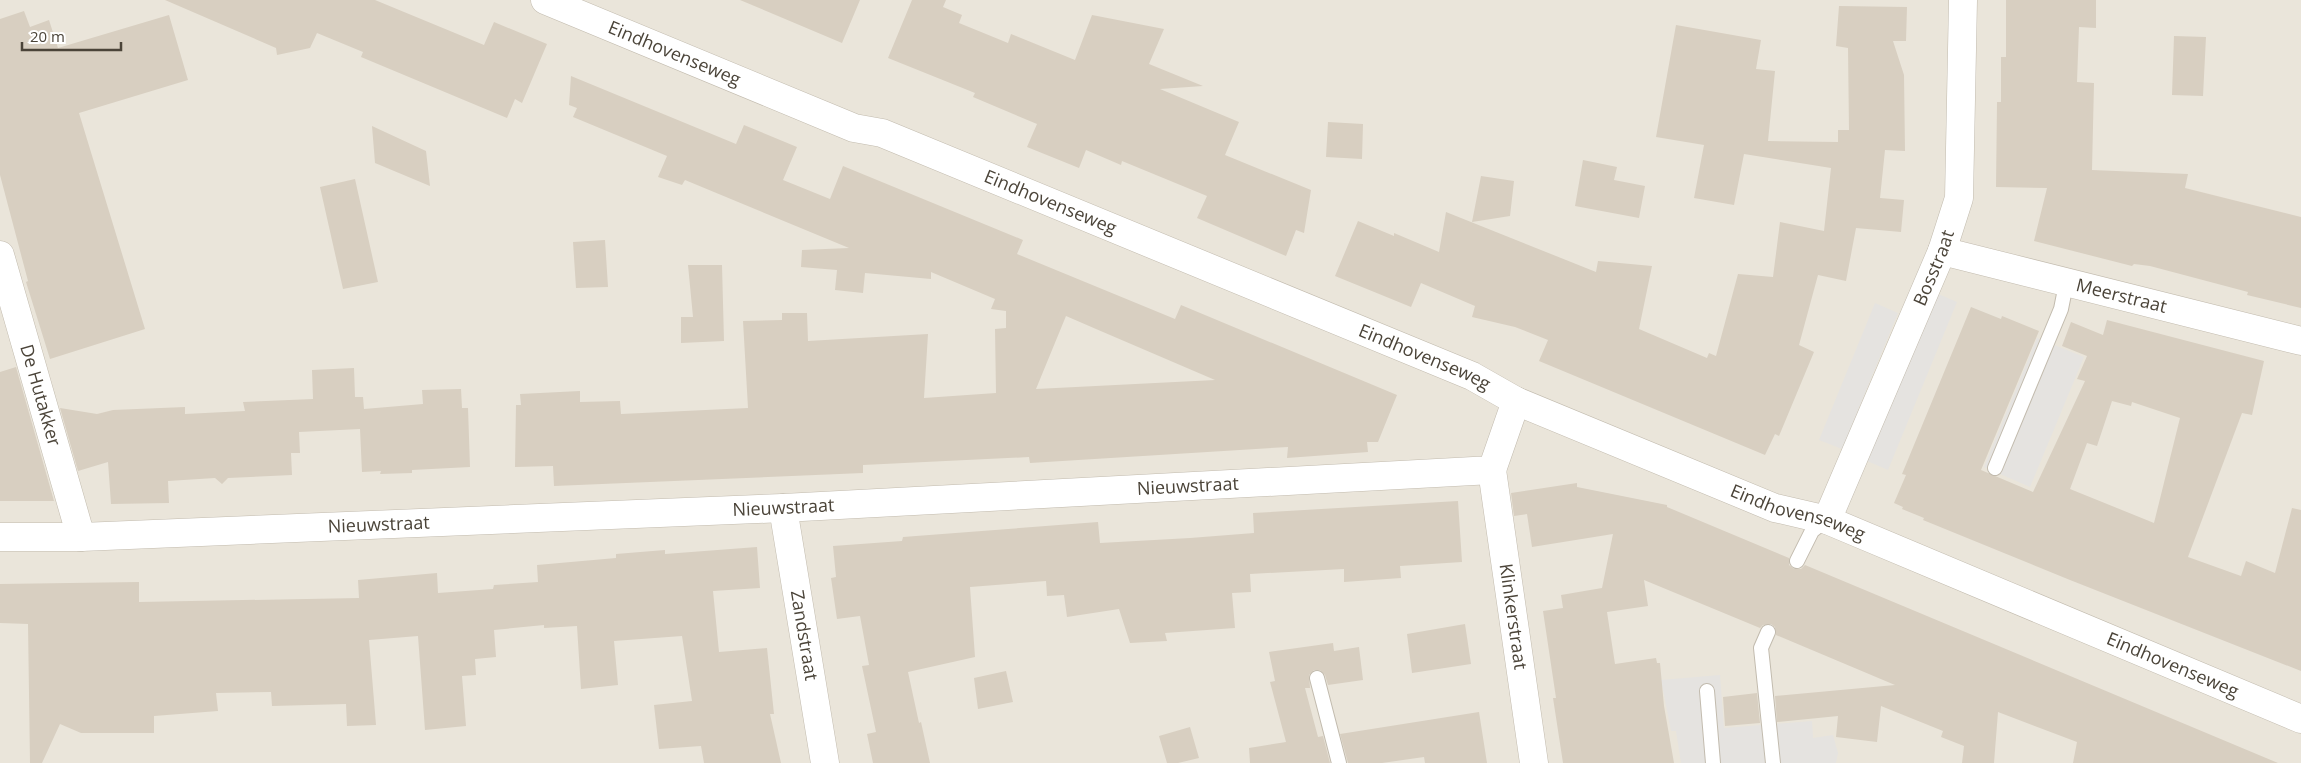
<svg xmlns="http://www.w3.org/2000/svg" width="2301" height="763" font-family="'Open Sans',sans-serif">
	<rect width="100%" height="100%" fill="#f6f3ec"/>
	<path fill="#eae5da" d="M 0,0 L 2301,0 L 2301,763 L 0,763 Z"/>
	<path fill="#e5e3e0" d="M 1936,293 L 1957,302 L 1888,470 L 1867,461 Z
		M 1875,303 L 1898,313 L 1842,449 L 1819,440 Z
		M 2037,338 L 2084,357 L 2030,487 L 1984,467 Z
		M 1720,675 L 1724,728 L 1812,721 L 1813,738 L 1833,735 L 1838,753 L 1836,763 L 1681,763 L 1676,731 L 1671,731 L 1661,680 Z"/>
	<path fill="#d8cfc1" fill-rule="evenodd" d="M 165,0 L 375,0 L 484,45 L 494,22 L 547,44 L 522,103 L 515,99 L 507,118 L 361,57 L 363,52 L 317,33 L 310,48 L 277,55 L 276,48 Z
		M 740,0 L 860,0 L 842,43 Z
		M 912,0 L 946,0 L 943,7 L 962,15 L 959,23 L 1008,43 L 1011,34 L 1075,60 L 1092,15 L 1164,29 L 1149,64 L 1203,86 L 1160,89 L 1239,122 L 1225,155 L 1311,190 L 1304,233 L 1296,230 L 1286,256 L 1197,218 L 1207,196 L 1122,161 L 1121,165 L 1086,150 L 1079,168 L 1027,147 L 1037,124 L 973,97 L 975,93 L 888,58 Z
		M 2006,0 L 2096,0 L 2096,28 L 2079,27 L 2077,82 L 2094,83 L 2092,170 L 2188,174 L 2185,188 L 2301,217 L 2301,308 L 2247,295 L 2248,292 L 2150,266 L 2134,264 L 2132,266 L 2034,241 L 2047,188 L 1996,187 L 1997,102 L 2001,102 L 2001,57 L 2006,57 Z
		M 1839,6 L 1907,7 L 1906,41 L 1893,41 L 1904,75 L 1905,151 L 1885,150 L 1880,198 L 1904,200 L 1901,232 L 1856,228 L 1846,281 L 1818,275 L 1799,345 L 1814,352 L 1779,436 L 1775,434 L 1765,455 L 1539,361 L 1548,340 L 1515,327 L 1472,317 L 1475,306 L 1421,283 L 1411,307 L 1335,276 L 1358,221 L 1394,236 L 1394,233 L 1439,252 L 1446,212 L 1596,272 L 1598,261 L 1652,266 L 1639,329 L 1707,358 L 1709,353 L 1716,356 L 1738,274 L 1773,277 L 1780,222 L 1824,231 L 1831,168 L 1744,154 L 1734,205 L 1694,198 L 1704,145 L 1656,137 L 1676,25 L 1761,40 L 1756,69 L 1775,71 L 1768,141 L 1838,142 L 1838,130 L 1849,130 L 1848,48 L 1836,46 Z
		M 24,11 L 30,27 L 49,20 L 58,48 L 169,15 L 188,80 L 79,113 L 145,329 L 50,359 L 26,282 L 28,281 L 0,175 L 0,19 Z
		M 2174,36 L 2206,37 L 2203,96 L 2172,95 Z
		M 571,76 L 736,144 L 744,125 L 797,147 L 783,180 L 830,199 L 843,166 L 1023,240 L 1017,254 L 1175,319 L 1181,305 L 1397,395 L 1378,442 L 1367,442 L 1368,452 L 1287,458 L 1288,447 L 1030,463 L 1029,457 L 863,465 L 863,473 L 554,486 L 553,466 L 515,467 L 516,405 L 521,405 L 520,394 L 580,391 L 580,402 L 620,401 L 621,414 L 748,408 L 743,321 L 782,320 L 782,313 L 807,313 L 808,341 L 928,334 L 924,398 L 996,393 L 995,329 L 1006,328 L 1006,311 L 991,309 L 995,299 L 931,272 L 931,279 L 865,273 L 863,293 L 835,290 L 837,270 L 801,267 L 802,250 L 849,248 L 685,180 L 682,185 L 658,177 L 667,156 L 573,117 L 577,108 L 569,105 ZM 1066,316 L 1096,329 L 1215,380 L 1036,389 Z
		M 1328,122 L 1363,124 L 1362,159 L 1326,157 Z
		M 372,126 L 426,151 L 430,186 L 375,163 Z
		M 1583,160 L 1617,167 L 1614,180 L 1645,186 L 1639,218 L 1575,206 Z
		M 1481,176 L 1514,181 L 1510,216 L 1472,222 Z
		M 355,179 L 378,282 L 343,289 L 320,187 Z
		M 605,240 L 608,287 L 576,288 L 573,242 Z
		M 688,265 L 722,265 L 724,341 L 681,343 L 681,317 L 693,317 Z
		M 1971,307 L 2001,319 L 2002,316 L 2039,331 L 1981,470 L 2033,492 L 2085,381 L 2077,379 L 2087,356 L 2062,346 L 2071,322 L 2103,335 L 2107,320 L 2264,361 L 2252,415 L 2242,413 L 2188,557 L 2241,576 L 2246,561 L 2275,573 L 2292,508 L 2301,510 L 2301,671 L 2070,580 L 1923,520 L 1924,518 L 1902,509 L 1903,507 L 1894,503 L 1906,475 L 1902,474 ZM 2112,401 L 2131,406 L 2132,402 L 2180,418 L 2154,523 L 2070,489 L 2087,443 L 2097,446 Z
		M 16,367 L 54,501 L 0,501 L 0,372 Z
		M 354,368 L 355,397 L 363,397 L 364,409 L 423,404 L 422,390 L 461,389 L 462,408 L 468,408 L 470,467 L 412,470 L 412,473 L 380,474 L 381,471 L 362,472 L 360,429 L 299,432 L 300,453 L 291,453 L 292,475 L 228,478 L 222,484 L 215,478 L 168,481 L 169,503 L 111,504 L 108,462 L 78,471 L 60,408 L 97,414 L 113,410 L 185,407 L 185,414 L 245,411 L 243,402 L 313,399 L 312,370 Z
		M 1577,483 L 1577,487 L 1667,505 L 1667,507 L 1789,558 L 1789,565 L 1794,569 L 1801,569 L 1805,565 L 2278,763 L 2073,763 L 2077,742 L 1998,712 L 1994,763 L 1962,763 L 1964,746 L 1941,737 L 1943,731 L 1881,706 L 1877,742 L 1836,737 L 1838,716 L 1777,722 L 1775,696 L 1895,685 L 1776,635 L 1775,627 L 1771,624 L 1763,625 L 1760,628 L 1644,580 L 1648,606 L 1607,612 L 1615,664 L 1656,658 L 1657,663 L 1660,663 L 1664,706 L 1674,763 L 1563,763 L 1553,698 L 1556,698 L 1543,611 L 1563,608 L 1561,595 L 1602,588 L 1613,534 L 1532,547 L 1527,514 L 1514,516 L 1511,493 Z
		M 1458,501 L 1462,562 L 1400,566 L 1401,578 L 1344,582 L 1344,569 L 1250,574 L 1251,592 L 1232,593 L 1235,628 L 1165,633 L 1167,641 L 1130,643 L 1119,609 L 1067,617 L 1064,595 L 1047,596 L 1046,581 L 970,587 L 975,657 L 908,672 L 919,723 L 921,722 L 930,763 L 873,763 L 867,734 L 876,732 L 862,666 L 869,665 L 860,616 L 837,619 L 831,578 L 836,577 L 833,546 L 902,541 L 903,537 L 1098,522 L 1100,543 L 1190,538 L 1254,533 L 1253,513 Z
		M 757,547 L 760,588 L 713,591 L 719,652 L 767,648 L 774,714 L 770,714 L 781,763 L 704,763 L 701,746 L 659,749 L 654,705 L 692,701 L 682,636 L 614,641 L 618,685 L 581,689 L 577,626 L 544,628 L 544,625 L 494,630 L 496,657 L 475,659 L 476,675 L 462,676 L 466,726 L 425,730 L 418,636 L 369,640 L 376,725 L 347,726 L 346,704 L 272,706 L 271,692 L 216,693 L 218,711 L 154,716 L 154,733 L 81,733 L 60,724 L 42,763 L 30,763 L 28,624 L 0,623 L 0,584 L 139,582 L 139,602 L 359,598 L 358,580 L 437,573 L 438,593 L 493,589 L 494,585 L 538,582 L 537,565 L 616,558 L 616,554 L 665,550 L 665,554 Z
		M 1465,624 L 1471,664 L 1412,673 L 1407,634 Z
		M 1333,643 L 1334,651 L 1359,647 L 1363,680 L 1328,685 L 1325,675 L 1320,670 L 1314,670 L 1309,675 L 1310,688 L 1305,688 L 1318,737 L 1323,736 L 1330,763 L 1250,763 L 1249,748 L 1286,742 L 1270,682 L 1275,681 L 1269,652 Z
		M 1006,671 L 1013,702 L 978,709 L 974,678 Z
		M 1757,693 L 1760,723 L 1725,726 L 1723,697 Z
		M 1479,712 L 1487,763 L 1425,763 L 1424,757 L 1382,763 L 1348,763 L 1340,734 Z
		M 1190,727 L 1199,758 L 1178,763 L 1167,763 L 1159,736 Z"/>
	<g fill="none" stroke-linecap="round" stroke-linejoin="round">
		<g stroke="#c2bbae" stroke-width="16">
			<path id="service" d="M 1995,468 L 2061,309 L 2066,284
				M 1797,561 L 1812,531 L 1826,520
				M 1768,632 L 1761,648 L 1773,763
				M 1317,678 L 1339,763
				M 1707,691 L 1713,763"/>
		</g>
		<g stroke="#c2bbae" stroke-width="29">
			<g id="minor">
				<path id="s1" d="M 545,0 L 854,128 L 882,133 L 1472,376 L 1516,401 L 1775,508 L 1827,520 L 2301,719"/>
				<path id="s2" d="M 1942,251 L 2301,341"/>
				<path id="s3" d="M 0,255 L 81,537"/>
				<path id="s4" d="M 1492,470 L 1534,763"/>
				<path id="s5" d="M 783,508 L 825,763"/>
				<path id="s6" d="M 1827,520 L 1942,251 L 1959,198 L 1963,0"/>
				<path id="s7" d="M 0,537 L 81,537 L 783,508 L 1492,470 L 1516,401"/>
			</g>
		</g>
		<use href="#service" stroke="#fff" stroke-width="14"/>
		<use href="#minor" stroke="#fff" stroke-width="28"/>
	</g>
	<g text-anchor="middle" stroke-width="5" stroke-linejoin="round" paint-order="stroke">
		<g font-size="18" fill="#4b4439" stroke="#fff">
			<text dy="6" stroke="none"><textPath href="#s1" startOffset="140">Eindhovenseweg</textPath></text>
			<text dy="6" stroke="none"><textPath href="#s1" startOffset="545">Eindhovenseweg</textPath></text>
			<text dy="6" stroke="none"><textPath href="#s6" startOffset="274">Bosstraat</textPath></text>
			<text dy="6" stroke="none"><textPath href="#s2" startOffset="185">Meerstraat</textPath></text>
			<text dy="6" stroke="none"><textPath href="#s1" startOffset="950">Eindhovenseweg</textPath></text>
			<text dy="6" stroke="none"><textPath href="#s3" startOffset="146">De Hutakker</textPath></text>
			<text dy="6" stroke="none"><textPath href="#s7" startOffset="1189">Nieuwstraat</textPath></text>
			<text dy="6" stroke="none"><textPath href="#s7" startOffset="784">Nieuwstraat</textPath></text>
			<text dy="6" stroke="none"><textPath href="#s1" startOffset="1355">Eindhovenseweg</textPath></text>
			<text dy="6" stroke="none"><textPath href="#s7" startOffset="379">Nieuwstraat</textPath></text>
			<text dy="6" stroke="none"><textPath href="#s4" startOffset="148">Klinkerstraat</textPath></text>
			<text dy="6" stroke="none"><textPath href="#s5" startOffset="129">Zandstraat</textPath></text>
			<text dy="6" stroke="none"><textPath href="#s1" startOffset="1760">Eindhovenseweg</textPath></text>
		</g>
	</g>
	<path d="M22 42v8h99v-8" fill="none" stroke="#4b4439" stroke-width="2.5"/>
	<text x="30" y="42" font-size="15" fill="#4b4439" stroke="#ffffff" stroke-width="4" paint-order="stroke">20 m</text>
</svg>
